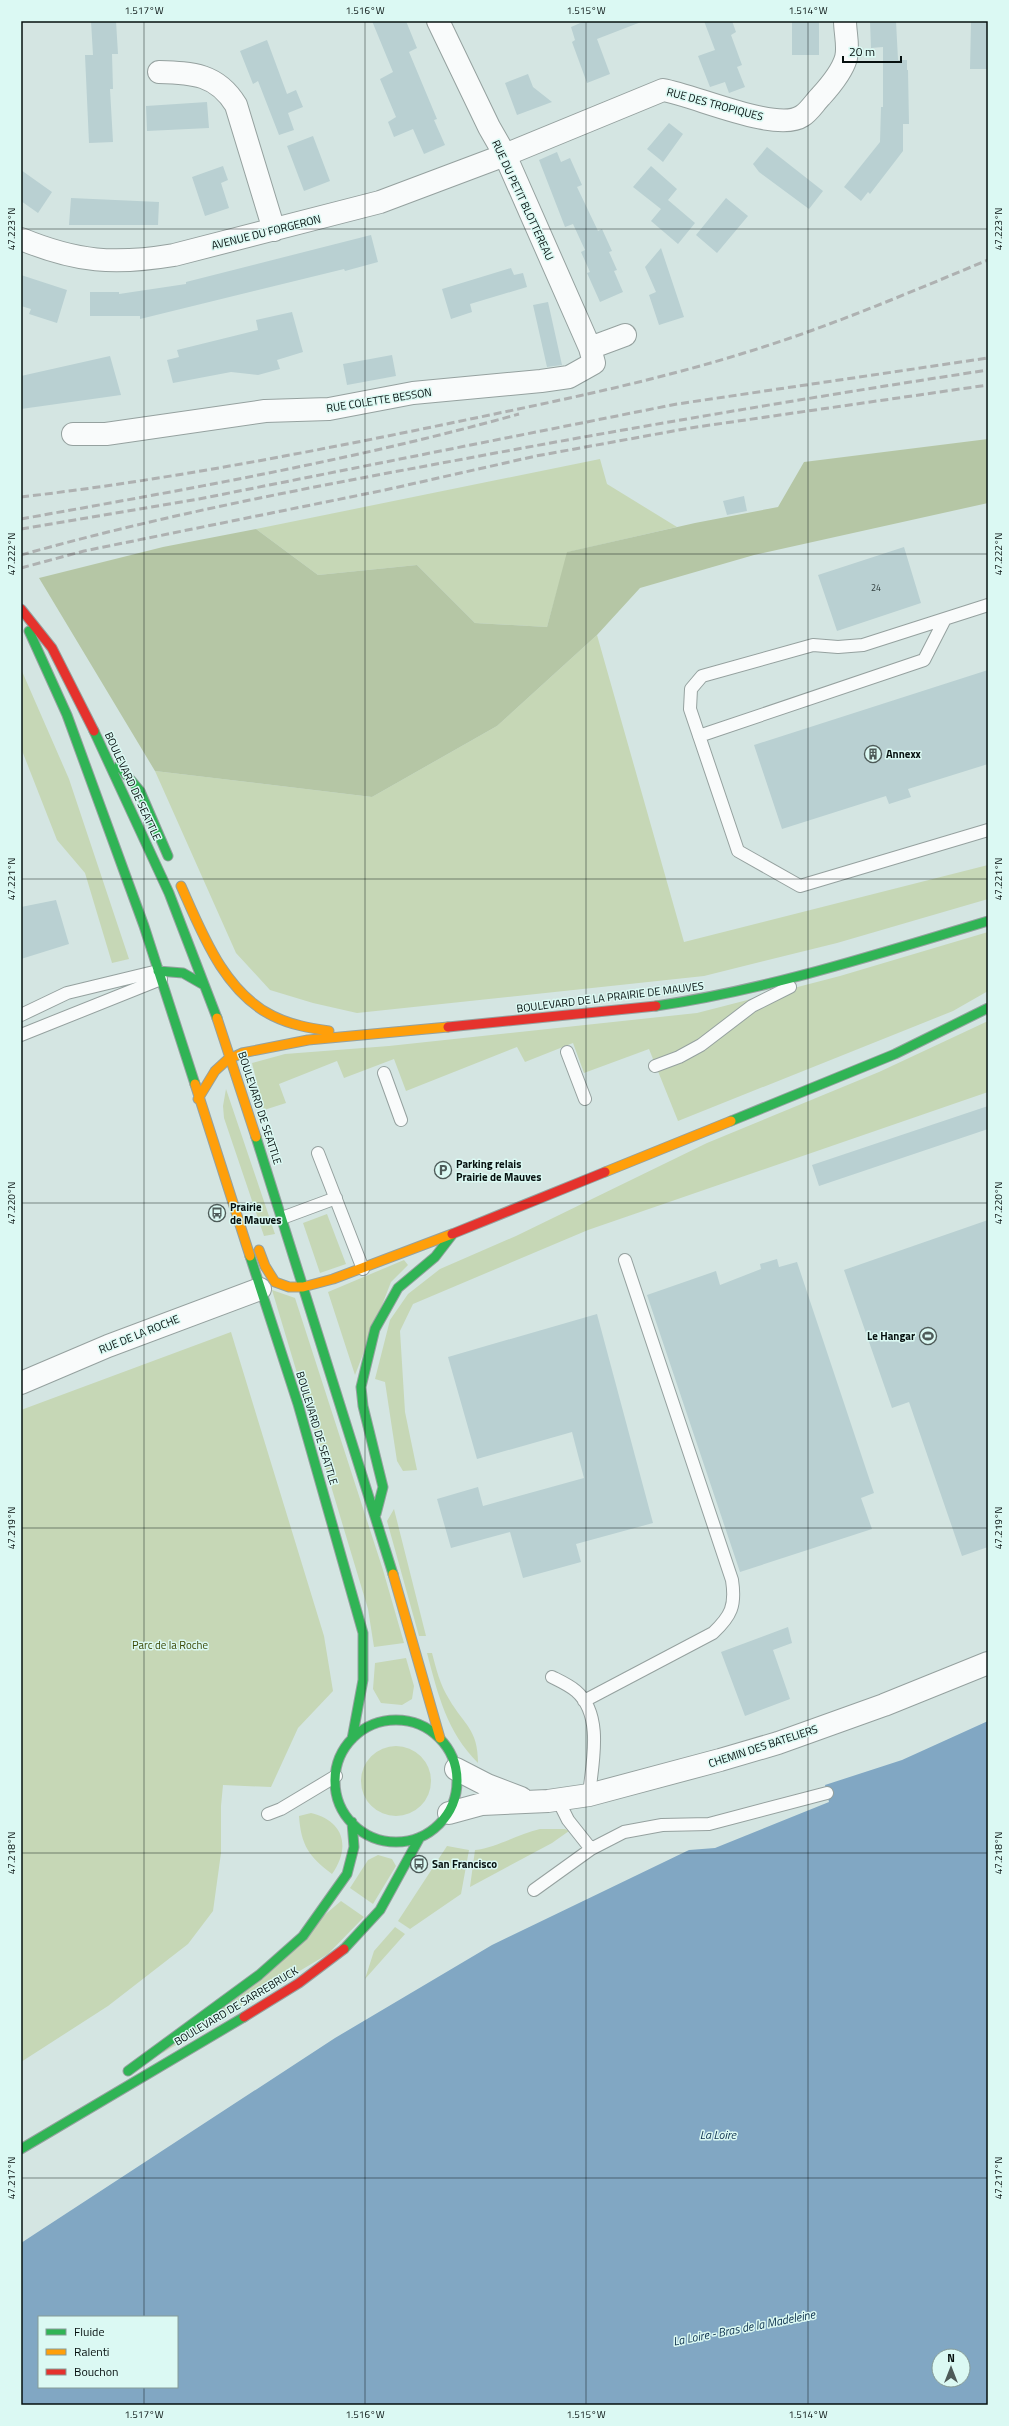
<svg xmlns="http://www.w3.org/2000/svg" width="1009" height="2426" font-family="'Titillium Web',sans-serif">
	<rect width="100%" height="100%" fill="#d4e5e2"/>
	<path fill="#c6d7b6" d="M 600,459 L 607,484 L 677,527 L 568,552 L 547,627 L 475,623 L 417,565 L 318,575 L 256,529 Z
		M 597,635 L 684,942 L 988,865 L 988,899 L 837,943 L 704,976 L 357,1013 L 313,1003 L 270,990 L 236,953 L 155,771 L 372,797 L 497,726 Z
		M 21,669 L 69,779 L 129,959 L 112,963 L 85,873 L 57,840 L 21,748 Z
		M 988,932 L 988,991 L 953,1011 L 678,1121 L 649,1049 L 584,1073 L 573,1043 L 525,1062 L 517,1047 L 406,1091 L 394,1059 L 344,1078 L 337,1061 L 279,1084 L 286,1103 L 264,1110 L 252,1063 L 285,1054 L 389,1046 L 697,1013 L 840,976 Z
		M 988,1021 L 988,1092 L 588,1230 L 413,1304 L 400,1331 L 405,1412 L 417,1470 L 403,1471 L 397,1461 L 385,1382 L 375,1379 L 390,1320 L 408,1294 L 440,1269 L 516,1236 L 707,1143 L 879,1072 Z
		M 226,1089 L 275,1234 L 264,1236 L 224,1118 L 223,1106 Z
		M 327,1214 L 346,1264 L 320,1273 L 303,1223 Z
		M 404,1260 L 408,1265 L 391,1282 L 355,1375 L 328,1292 Z
		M 272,1290 L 295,1298 L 383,1570 L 404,1643 L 374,1647 L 368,1609 Z
		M 231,1332 L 324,1636 L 333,1691 L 298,1728 L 271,1787 L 223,1785 L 221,1806 L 221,1853 L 213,1911 L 188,1944 L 108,2006 L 21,2062 L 21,1410 Z
		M 394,1509 L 426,1636 L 419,1636 L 387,1521 Z
		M 427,1653 L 432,1653 C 436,1668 440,1685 449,1699 C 464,1725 478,1729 478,1763 C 447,1732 438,1695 427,1653 Z
		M 406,1658 L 414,1686 L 412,1699 L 402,1705 L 381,1703 L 373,1689 L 375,1663 Z
		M361 1781a35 35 0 1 1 70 0a35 35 0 1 1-70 0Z
		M 311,1813 C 344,1821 351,1847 332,1874 C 309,1857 301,1845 299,1816 Z
		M 540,1829 L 565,1829 L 569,1831 L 552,1843 L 470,1887 L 475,1850 C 498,1847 518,1834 540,1829 Z
		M 447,1846 L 469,1850 L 461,1894 L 410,1929 L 398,1921 Z
		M 378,1855 L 392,1859 L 396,1866 L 373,1904 L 350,1888 L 368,1860 Z
		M 341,1901 L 364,1917 L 328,1954 L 161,2054 Z
		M 395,1927 L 405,1934 L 365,1979 L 374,1951 Z"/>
	<path fill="#b5c6a5" d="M 988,439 L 988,503 L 754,555 L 640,588 L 597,635 L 497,726 L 372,797 L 155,771 L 39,578 L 163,547 L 256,529 L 318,575 L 417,565 L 475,623 L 547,627 L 567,552 L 695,523 L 778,507 L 804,462 Z"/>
	<path fill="#81a7c3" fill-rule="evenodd" d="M 988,1721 L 988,2405 L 21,2405 L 21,2243 L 335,2038 L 492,1945 L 689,1850 L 715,1848 L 829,1802 L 825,1785 L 902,1760 ZM 39,2317 L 177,2317 L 177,2387 L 39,2387 ZM 939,2356 L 963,2356 L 963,2380 L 939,2380 Z"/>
	<path fill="#b9d0d2" d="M 91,21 L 116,21 L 118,54 L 112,54 L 113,89 L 110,89 L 113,142 L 89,143 L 85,55 L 93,55 Z
		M 372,21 L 406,21 L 417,48 L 409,52 L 437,119 L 434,120 L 445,145 L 424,154 L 413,129 L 394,137 L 388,122 L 396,117 L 380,79 L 393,72 Z
		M 585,21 L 641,22 L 597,39 L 610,74 L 587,83 L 572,42 L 575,40 L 571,27 Z
		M 704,21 L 732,21 L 736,32 L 731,35 L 742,65 L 737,67 L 745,87 L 729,93 L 725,82 L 710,87 L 698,56 L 715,50 Z
		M 792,21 L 819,21 L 819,55 L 792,55 Z
		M 870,21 L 896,21 L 898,60 L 907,60 L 907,70 L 908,70 L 909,124 L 903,124 L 903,151 L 870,194 L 868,192 L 861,201 L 844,187 L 880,142 L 881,107 L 883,107 L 883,47 L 871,48 Z
		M 971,21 L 988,21 L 988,69 L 970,69 Z
		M 267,40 L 287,94 L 296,90 L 303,107 L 288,113 L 294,130 L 279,135 L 258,81 L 253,84 L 240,51 Z
		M 528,74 L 533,87 L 552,102 L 517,115 L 505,83 Z
		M 207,102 L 209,128 L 147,131 L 146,106 Z
		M 669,123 L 683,134 L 663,162 L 647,149 Z
		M 313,136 L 330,181 L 304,191 L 287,146 Z
		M 767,147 L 823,191 L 809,209 L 759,172 L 753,164 Z
		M 557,152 L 561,162 L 570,158 L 582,185 L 577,187 L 598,231 L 602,229 L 612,251 L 609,252 L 617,270 L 614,271 L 623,292 L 600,302 L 587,273 L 590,272 L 581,252 L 585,250 L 573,224 L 565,227 L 539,160 Z
		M 223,166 L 228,180 L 221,183 L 229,208 L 205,216 L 192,177 Z
		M 651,166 L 677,189 L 668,200 L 695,223 L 678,244 L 651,221 L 661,209 L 633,187 Z
		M 21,170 L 52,192 L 38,213 L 21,201 Z
		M 71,198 L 159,202 L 158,225 L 69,225 Z
		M 726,198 L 748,216 L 717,253 L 696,235 Z
		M 371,235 L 378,262 L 345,271 L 344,269 L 140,319 L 140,316 L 90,316 L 90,292 L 119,292 L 119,294 L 186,284 L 186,282 Z
		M 661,248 L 684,317 L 659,325 L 649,295 L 656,292 L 645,267 Z
		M 511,268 L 514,275 L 523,273 L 527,287 L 470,304 L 472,312 L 451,319 L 442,289 Z
		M 21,275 L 67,290 L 57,323 L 29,314 L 31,309 L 21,306 Z
		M 548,302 L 562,365 L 547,367 L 533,305 Z
		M 292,312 L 303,352 L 277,360 L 280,369 L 258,375 L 231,372 L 173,383 L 167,360 L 179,357 L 177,350 L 258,330 L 256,320 Z
		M 392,355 L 396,376 L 347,385 L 343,364 Z
		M 110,356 L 121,395 L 21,409 L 21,376 Z
		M 744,496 L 747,511 L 727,515 L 723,501 Z
		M 904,547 L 921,603 L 837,631 L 818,575 Z
		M 988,670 L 988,764 L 908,789 L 911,797 L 889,804 L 886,796 L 782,829 L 754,745 Z
		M 56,900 L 69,944 L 21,959 L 21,907 Z
		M 988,1106 L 988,1129 L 819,1186 L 812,1165 Z
		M 988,1220 L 988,1547 L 962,1556 L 909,1402 L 892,1408 L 844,1270 Z
		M 777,1259 L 779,1267 L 797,1262 L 874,1493 L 861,1498 L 872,1529 L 740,1572 L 647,1295 L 716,1271 L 720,1285 L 761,1269 L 760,1264 Z
		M 597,1314 L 653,1523 L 576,1544 L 581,1562 L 523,1578 L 510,1532 L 451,1548 L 437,1499 L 478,1487 L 483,1506 L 584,1478 L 572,1432 L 477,1459 L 448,1357 Z
		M 788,1627 L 792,1643 L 773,1650 L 790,1699 L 745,1716 L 721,1652 Z"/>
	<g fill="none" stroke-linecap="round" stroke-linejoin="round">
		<g stroke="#95a19f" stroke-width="14">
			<path id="lane" d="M 988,605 L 863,645 L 838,647 L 813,645 L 702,676 L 691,689 L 690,709 L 738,851 L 800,886 L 988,830
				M 699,736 L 924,660 L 945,619
				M 21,1015 L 67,993 L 158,971
				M 21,1035 L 161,979
				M 567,1052 L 585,1099
				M 655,1066 L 679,1057 L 701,1045 L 752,1006 L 790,987
				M 384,1073 L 401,1120
				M 318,1153 L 363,1269
				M 282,1218 L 336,1198
				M 552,1677 C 560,1681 569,1685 576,1691 C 604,1715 592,1764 589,1795
				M 584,1701 L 713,1633 C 731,1616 736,1606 732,1580 L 625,1260
				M 558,1800 L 568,1820 L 591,1849
				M 268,1814 L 281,1809 L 336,1776
				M 534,1890 L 591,1849 L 624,1832 L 662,1825 L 709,1824 L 827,1793"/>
		</g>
		<g stroke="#95a19f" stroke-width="24">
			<path id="street" d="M 438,21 L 489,127 L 505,155 L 590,348 L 625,335
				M 159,72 C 193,73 217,74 236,105 L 274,230
				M 21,239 C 77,262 114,265 174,255 L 380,202 L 505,155 L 663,90 C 694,95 777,133 802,116 C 809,112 815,102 821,96 C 831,85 842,72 846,58 C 849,47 845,32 845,21
				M 73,434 L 106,434 L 265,411 L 329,409 L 413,393 L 541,381 L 569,377 L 594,363 L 590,348
				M 21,1383 L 108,1346 L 260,1289
				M 456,1769 L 487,1785 L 521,1798
				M 449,1813 L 482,1804 L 548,1801 L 589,1795 L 720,1760 L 778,1743 L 884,1705 L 988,1663"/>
		</g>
		<g stroke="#95a19f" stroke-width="11">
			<path id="fast" d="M 29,631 L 67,715 L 144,926 L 195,1084
				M 94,731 L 169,893 L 217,1018
				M 119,766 L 140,791 L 168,856
				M 158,971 L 183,973 L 204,985
				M 656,1006 C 770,989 878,954 988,921
				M 731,1121 L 895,1054 L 988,1008
				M 256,1137 L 393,1574
				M 250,1256 L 298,1404 L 363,1633 L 363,1680 L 352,1739
				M 376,1514 L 383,1487 L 363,1406 L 361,1387 L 375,1329 L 398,1288 L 435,1257 L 452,1235
				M335 1781a61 61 0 1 1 122 0a61 61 0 1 1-122 0Z
				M 344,1949 L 380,1910 L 420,1837
				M 128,2071 L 259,1975 L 303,1936 L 347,1874 L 354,1847 L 352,1822
				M 21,2149 L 244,2017"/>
		</g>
		<g stroke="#95a19f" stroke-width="11">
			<path id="slow" d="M 181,886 C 202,933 224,992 273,1016 C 291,1025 310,1028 329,1031
				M 217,1018 L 256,1137
				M 195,1084 L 250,1256
				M 198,1099 L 215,1071 L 227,1060 L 242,1053 L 308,1040 L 448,1027
				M 605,1172 L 731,1121
				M 259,1250 L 265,1266 L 275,1282 L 289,1287 L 303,1287 L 333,1279 L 452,1234
				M 393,1574 L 440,1738"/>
		</g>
		<g stroke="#95a19f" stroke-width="11">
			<path id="jam" d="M 21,609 L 52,648 L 94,731
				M 448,1027 L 656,1006
				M 452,1234 L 605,1172
				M 244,2017 L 299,1983 L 344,1949"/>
		</g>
		<use href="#lane" stroke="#f9fbfb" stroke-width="12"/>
		<use href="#street" stroke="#f9fbfb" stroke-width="22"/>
		<use href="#fast" stroke="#30b455" stroke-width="9"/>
		<use href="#slow" stroke="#ff9f0a" stroke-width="9"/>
		<use href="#jam" stroke="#e5322d" stroke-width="9"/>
		<path stroke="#aeb1b1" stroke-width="3" stroke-dasharray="8 4" stroke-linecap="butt" d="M 21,497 C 159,481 295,455 432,427 C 537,405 641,385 744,353 C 827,328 908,293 988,260
			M 21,519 C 188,489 355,460 519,414
			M 21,529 L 199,499 L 677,404 L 988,358
			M 21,555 C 159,516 301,489 442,463 C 623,429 805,398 988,370
			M 21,568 L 84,551 L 385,490 L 536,456 L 690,428 L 988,385"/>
	</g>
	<path fill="none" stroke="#06100f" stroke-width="1" stroke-opacity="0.45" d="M 144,21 L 144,2317M 365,21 L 365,2405M 586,21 L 586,2405M 808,21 L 808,2405M 21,229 L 988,229M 21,554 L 988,554M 21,879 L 988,879M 21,1203 L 988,1203M 21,1528 L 988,1528M 21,1853 L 988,1853M 21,2178 L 988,2178M 144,2387 L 144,2405"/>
	<defs>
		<g id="building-ring" transform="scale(0.9)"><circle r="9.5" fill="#dbf9f3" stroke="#4e5b59" stroke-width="1.5"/><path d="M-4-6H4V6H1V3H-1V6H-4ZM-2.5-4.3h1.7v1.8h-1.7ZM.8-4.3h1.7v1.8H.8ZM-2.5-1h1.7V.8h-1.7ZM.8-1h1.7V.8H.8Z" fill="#4e5b59"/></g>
		<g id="parking-ring" transform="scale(0.9)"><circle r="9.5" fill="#dbf9f3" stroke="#4e5b59" stroke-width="1.5"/><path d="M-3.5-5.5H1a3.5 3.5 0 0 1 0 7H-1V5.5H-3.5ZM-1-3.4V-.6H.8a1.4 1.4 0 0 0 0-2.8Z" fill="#4e5b59"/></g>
		<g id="bus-ring" transform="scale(0.9)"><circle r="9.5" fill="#dbf9f3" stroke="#4e5b59" stroke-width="1.5"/><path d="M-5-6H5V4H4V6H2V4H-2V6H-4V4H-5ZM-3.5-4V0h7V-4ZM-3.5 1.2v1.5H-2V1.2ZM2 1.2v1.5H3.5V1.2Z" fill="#4e5b59"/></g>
		<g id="stadium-ring" transform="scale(0.9)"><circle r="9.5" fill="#dbf9f3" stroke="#4e5b59" stroke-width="1.5"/><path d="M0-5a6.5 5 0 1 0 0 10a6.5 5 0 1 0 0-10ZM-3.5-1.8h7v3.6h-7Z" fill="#4e5b59"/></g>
	</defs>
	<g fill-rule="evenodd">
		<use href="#building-ring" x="873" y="754"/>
		<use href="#parking-ring" x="443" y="1170"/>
		<use href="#bus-ring" x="217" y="1213"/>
		<use href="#stadium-ring" x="928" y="1336"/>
		<use href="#bus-ring" x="419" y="1864"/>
	</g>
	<g text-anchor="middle" stroke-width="3" stroke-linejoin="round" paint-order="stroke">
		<g font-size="9" fill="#334040">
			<text x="876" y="591">24</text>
		</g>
		<g font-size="11" fill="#06100f" stroke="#dbf9f3">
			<text transform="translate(715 104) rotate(15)" y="4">RUE DES TROPIQUES</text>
			<text transform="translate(523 200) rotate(65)" y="4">RUE DU PETIT BLOTTEREAU</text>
			<text transform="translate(266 232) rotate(-14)" y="4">AVENUE DU FORGERON</text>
			<text transform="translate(379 400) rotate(-9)" y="4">RUE COLETTE BESSON</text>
			<text transform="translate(133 786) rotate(65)" y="4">BOULEVARD DE SEATTLE</text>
			<text transform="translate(610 997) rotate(-7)" y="4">BOULEVARD DE LA PRAIRIE DE MAUVES</text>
			<text transform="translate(260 1108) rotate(72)" y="4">BOULEVARD DE SEATTLE</text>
			<text transform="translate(139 1334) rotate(-22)" y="4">RUE DE LA ROCHE</text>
			<text transform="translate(317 1428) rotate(73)" y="4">BOULEVARD DE SEATTLE</text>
			<text transform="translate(763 1746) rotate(-18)" y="4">CHEMIN DES BATELIERS</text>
			<text transform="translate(236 2006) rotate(-31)" y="4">BOULEVARD DE SARREBRUCK</text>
		</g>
		<g font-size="11" font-weight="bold" fill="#06100f" stroke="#dbf9f3" text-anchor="start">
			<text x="886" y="758">Annexx</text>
			<text x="456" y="1168">Parking relais<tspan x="456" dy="13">Prairie de Mauves</tspan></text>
			<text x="230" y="1211">Prairie<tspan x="230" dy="13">de Mauves</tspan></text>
			<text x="915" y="1340" text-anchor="end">Le Hangar</text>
			<text x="432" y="1868">San Francisco</text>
		</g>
		<g font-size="11" fill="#394702" stroke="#dbf9f3">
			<text x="170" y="1649">Parc de la Roche</text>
		</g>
		<g font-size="12" font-style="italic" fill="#0c304d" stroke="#dbf9f3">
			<text x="718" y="2139">La Loire</text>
			<text transform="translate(744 2328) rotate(-11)" y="4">La Loire - Bras de la Madeleine</text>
		</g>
	</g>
	<rect width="1009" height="2426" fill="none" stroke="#dbf9f3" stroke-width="44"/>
	<rect x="38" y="2316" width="140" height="72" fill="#dbf9f3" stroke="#869c98"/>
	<rect x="46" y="2329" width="20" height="6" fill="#30b455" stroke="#869c98"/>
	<text x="74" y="2336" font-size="12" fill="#06100f">Fluide</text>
	<rect x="46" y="2349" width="20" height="6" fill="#ff9f0a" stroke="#869c98"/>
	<text x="74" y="2356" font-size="12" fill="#06100f">Ralenti</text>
	<rect x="46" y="2369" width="20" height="6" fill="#e5322d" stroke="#869c98"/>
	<text x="74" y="2376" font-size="12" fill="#06100f">Bouchon</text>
	<g transform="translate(951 2368)"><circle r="19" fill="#dbf9f3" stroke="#869c98"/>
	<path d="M0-3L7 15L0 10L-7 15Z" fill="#4e5b59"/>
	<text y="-6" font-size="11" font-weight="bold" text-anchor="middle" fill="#06100f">N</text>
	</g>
	<path d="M843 56v6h58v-6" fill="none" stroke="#06100f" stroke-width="2"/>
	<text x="849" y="56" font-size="12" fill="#06100f" stroke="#dbf9f3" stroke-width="3" paint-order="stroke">20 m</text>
	<rect x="22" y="22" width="965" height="2382" fill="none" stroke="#06100f" stroke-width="1.5"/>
	<g font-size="10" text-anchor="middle" fill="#06100f">
		<text x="144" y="14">1.517°W</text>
		<text x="365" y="14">1.516°W</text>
		<text x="586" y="14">1.515°W</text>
		<text x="808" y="14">1.514°W</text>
		<text transform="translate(11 229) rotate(-90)" y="4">47.223°N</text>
		<text transform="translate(998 229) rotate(-90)" y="4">47.223°N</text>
		<text transform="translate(11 554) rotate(-90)" y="4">47.222°N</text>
		<text transform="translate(998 554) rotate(-90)" y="4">47.222°N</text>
		<text transform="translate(11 879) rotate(-90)" y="4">47.221°N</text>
		<text transform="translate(998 879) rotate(-90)" y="4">47.221°N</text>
		<text transform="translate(11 1203) rotate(-90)" y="4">47.220°N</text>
		<text transform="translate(998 1203) rotate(-90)" y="4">47.220°N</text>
		<text transform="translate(11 1528) rotate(-90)" y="4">47.219°N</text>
		<text transform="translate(998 1528) rotate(-90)" y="4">47.219°N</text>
		<text transform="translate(11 1853) rotate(-90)" y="4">47.218°N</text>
		<text transform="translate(998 1853) rotate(-90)" y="4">47.218°N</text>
		<text transform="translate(11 2178) rotate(-90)" y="4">47.217°N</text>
		<text transform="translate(998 2178) rotate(-90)" y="4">47.217°N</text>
		<text x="144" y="2418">1.517°W</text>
		<text x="365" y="2418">1.516°W</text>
		<text x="586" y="2418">1.515°W</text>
		<text x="808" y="2418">1.514°W</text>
	</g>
</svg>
